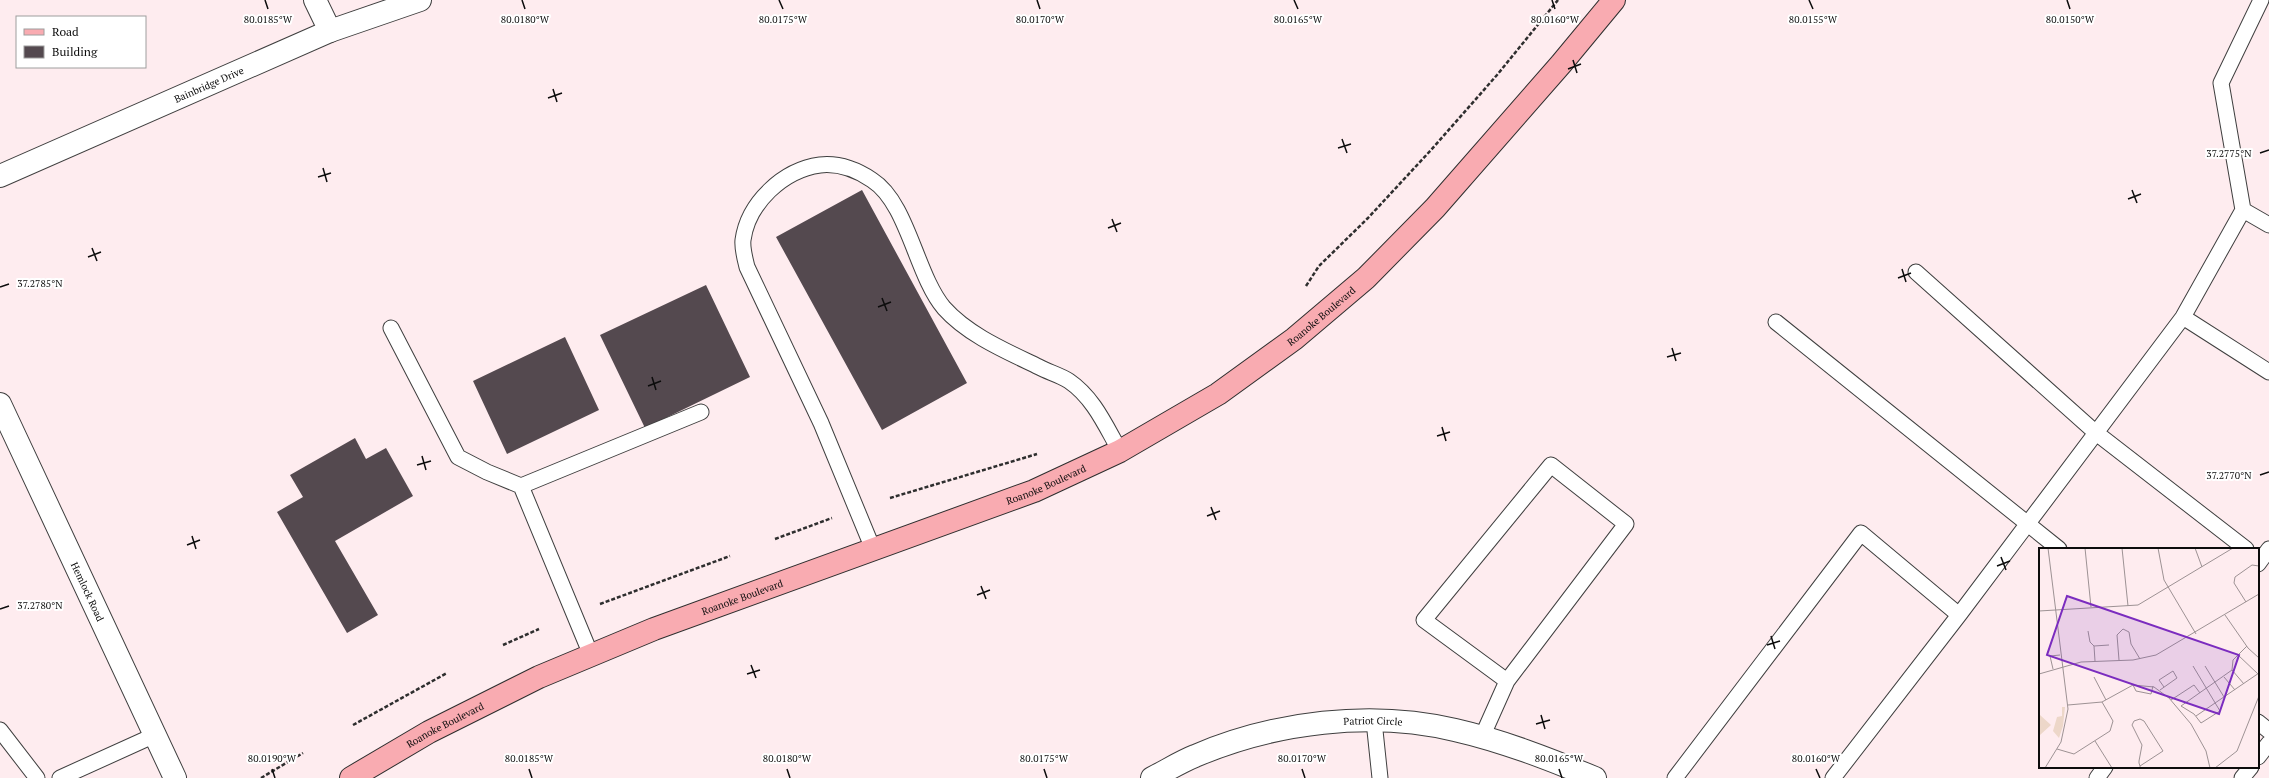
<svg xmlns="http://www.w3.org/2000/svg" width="2269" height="778" font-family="'PT Serif',serif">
	<rect width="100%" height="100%" fill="#feecef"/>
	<path fill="#54494f" d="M 862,190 L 967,383 L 882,430 L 776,237 Z
		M 706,285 L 750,377 L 645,428 L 600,335 Z
		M 565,337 L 599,410 L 507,454 L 473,381 Z
		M 355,438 L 366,459 L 386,448 L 413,496 L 335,541 L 378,615 L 347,633 L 277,512 L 303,497 L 290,475 Z"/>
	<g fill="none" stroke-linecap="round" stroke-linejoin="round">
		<g stroke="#3f3f3f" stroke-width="17">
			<path id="service" d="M 2243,210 L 2269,225
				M 1916,272 L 2095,432 L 2246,549
				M 2183,317 L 2269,372
				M 1776,322 L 2059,549
				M 391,328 L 458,457 L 487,472 L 521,486
				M 873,549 L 821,423 L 747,267 C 745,259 742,248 743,240 C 748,203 783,170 820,165 C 838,163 857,170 872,180 C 908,203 916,275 944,308 C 968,335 1006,351 1039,367 C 1048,372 1060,375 1069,381 C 1094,398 1106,427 1120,451
				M 2258,564 L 2269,549
				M 591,655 L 521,486 L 701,412
				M 1374,721 L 1380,778
				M 2258,722 L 2269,731
				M 0,730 L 37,778
				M 1482,737 L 1507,681 L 1626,524 L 1551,465 L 1424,620 L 1507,681
				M 2258,757 L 2269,743
				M 60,778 L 155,735
				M 1675,778 L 1861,533 L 1959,615
				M 1833,778 L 1959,615 L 2183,317 L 2243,210 L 2221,83 L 2261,0
				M 2097,778 L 2105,767
				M 2242,778 L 2251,767"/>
		</g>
		<g stroke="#3f3f3f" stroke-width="24">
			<g id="minor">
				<path d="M 315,0 L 330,31"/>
				<path id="s1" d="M 0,176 L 330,31 L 420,0"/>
				<path id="s2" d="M 1152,778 C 1166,771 1180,762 1195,756 C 1274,722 1371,710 1455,730 C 1503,741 1549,759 1595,778"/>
			</g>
		</g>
		<g stroke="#3f3f3f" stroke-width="24">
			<g id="tertiary">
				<path id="s3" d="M 0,404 L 175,778"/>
			</g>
		</g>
		<g stroke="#2e2e2e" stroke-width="24">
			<g id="secondary">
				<path id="s4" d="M 351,778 L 429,732 L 539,677 L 654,629 L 1034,491 L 1120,451 L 1218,394 L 1294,339 L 1366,278 L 1435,208 L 1561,64 L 1614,0"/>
			</g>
		</g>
		<path stroke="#2e2e2e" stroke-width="2.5" stroke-dasharray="4 2" stroke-linecap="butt" d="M 1306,286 L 1319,266 L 1368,218 L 1431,150 L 1497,75 L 1558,0
			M 890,498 L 1037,454
			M 775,539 L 832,518
			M 600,604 L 730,556
			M 503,645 L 539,629
			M 353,725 L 447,673
			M 261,778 L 303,753"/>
		<use href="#service" stroke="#fff" stroke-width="15"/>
		<use href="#minor" stroke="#fff" stroke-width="22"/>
		<use href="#tertiary" stroke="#fff" stroke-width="22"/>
		<use href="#secondary" stroke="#f9abb1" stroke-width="22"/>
	</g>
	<path fill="none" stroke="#0c0c0c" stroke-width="1.5" d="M 265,0 L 268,9M 522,0 L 525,9M 779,0 L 783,9M 1037,0 L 1040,9M 1294,0 L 1298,9M 1552,0 L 1555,9M 1809,0 L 1813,9M 2067,0 L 2070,9M 1573,60 L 1577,73M 1568,69 L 1581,64M 553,89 L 557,102M 548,98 L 562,93M 1342,139 L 1347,153M 1338,148 L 1351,144M 2260,153 L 2269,150M 323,168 L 327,182M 318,177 L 331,173M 2132,190 L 2137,203M 2128,199 L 2141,194M 1112,219 L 1117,232M 1108,228 L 1121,223M 92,248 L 97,261M 88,257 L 101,252M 1902,269 L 1906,282M 1898,278 L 1911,273M 0,287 L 9,284M 882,298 L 887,311M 878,307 L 891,302M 1672,348 L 1676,361M 1667,357 L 1681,353M 652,377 L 656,390M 648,386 L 661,381M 1442,427 L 1446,441M 1437,436 L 1450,432M 422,456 L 426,470M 417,465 L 431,461M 2260,475 L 2269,472M 1211,507 L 1216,520M 1207,516 L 1220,511M 192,536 L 196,549M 187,545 L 200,540M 2001,557 L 2006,570M 1997,566 L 2010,561M 981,586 L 986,599M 977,595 L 990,590M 0,609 L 9,606M 1771,636 L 1775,649M 1767,645 L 1780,641M 751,665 L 756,678M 747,674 L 760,670M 1541,715 L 1545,729M 1536,724 L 1550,720M 272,769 L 275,778M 529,769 L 532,778M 787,769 L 790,778M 1044,769 L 1047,778M 1302,769 L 1305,778M 1559,769 L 1562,778M 1816,769 L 1820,778"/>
	<g text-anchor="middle" stroke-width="4" stroke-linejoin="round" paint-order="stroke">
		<g font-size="10" fill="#0c0c0c" stroke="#fff">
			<text dy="4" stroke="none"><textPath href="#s1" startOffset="228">Bainbridge Drive</textPath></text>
			<text dy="4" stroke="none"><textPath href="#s4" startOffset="1080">Roanoke Boulevard</textPath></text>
			<text dy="4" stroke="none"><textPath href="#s4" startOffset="756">Roanoke Boulevard</textPath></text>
			<text dy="4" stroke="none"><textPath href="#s3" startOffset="207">Hemlock Road</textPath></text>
			<text dy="4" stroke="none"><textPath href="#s4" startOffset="432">Roanoke Boulevard</textPath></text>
			<text dy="4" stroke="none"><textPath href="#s2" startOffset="231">Patriot Circle</textPath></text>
			<text dy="4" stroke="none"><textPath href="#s4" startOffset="108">Roanoke Boulevard</textPath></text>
		</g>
	</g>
	<g transform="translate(2039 548)">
		<rect width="220" height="220" fill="#feecef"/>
		<path d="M 23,159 L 26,159 L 24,178 L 20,190 L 14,183 L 18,169 L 23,168 ZM 1,167 L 12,177 L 1,187 L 0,168 Z" fill="#edd7c9"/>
		<path fill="none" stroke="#9d9294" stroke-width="1" d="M 46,0 L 52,59M 83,0 L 89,58M 119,0 L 125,32 L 157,86M 156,0 L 163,19M 207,54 L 195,35 L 196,29 L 213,17 L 220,18M 0,63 L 99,57 L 194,0M 186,67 L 209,100 L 220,110M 49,83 L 51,94 L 55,98M 199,107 L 219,126M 80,112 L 78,87 L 84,81 L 90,84 L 92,96 L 101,111M 56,113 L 55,98 L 70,97M 166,118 L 185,149M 14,121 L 11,108 L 21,107M 193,122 L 205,136M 0,126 L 42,114 L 94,112 L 117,107 L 220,46M 55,129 L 67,152M 185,129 L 196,142M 94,137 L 97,143 L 112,146 L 114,138M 121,142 L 138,130 L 134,123 L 120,132 L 125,139M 132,152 L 155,137 L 161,145M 29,157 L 63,154 L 94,137 L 115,139 L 130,150 L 152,176 L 167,203 L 171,220M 142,158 L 155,166 L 162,175 L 181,163 L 154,118M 142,158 L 193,122 L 194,112 L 208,98M 157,168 L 220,125M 56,193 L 73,220M 18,201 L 35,206 L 71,183 L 74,173 L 63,154M 101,218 L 124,203 L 105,173 L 101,171 L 95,173 L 93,177 L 103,197 L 100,213 L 100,215 L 101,218 L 101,220M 6,220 L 22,194 L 29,161 L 9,0M 176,220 L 198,203 L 220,148"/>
		<path fill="#7b2cbf" fill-opacity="0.15" stroke="#7b2cbf" stroke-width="2" d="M 28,48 L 200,107 L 180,166 L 8,107 Z"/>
		<rect width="220" height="220" fill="none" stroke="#0c0c0c" stroke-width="2"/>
	</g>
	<g font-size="10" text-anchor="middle" fill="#0c0c0c" stroke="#fff" stroke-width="4" stroke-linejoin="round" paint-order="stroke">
		<text x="268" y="23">80.0185°W</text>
		<text x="1040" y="23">80.0170°W</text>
		<text x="1555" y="23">80.0160°W</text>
		<text x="2070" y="23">80.0150°W</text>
		<text x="525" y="23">80.0180°W</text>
		<text x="783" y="23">80.0175°W</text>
		<text x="1298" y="23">80.0165°W</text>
		<text x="1813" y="23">80.0155°W</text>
		<text x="2229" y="157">37.2775°N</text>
		<text x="40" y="287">37.2785°N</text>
		<text x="2229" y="479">37.2770°N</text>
		<text x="40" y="609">37.2780°N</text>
		<text x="272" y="762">80.0190°W</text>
		<text x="529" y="762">80.0185°W</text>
		<text x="787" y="762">80.0180°W</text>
		<text x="1044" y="762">80.0175°W</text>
		<text x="1302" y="762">80.0170°W</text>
		<text x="1559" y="762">80.0165°W</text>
		<text x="1816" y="762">80.0160°W</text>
	</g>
	<rect x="16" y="16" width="130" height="52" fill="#ffffff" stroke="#9e9e9e"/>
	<rect x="24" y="29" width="20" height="6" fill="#f9abb1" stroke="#9e9e9e"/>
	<text x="52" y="36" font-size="12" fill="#0c0c0c">Road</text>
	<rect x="24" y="46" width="20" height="12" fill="#54494f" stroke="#9e9e9e"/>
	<text x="52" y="56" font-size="12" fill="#0c0c0c">Building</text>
</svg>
